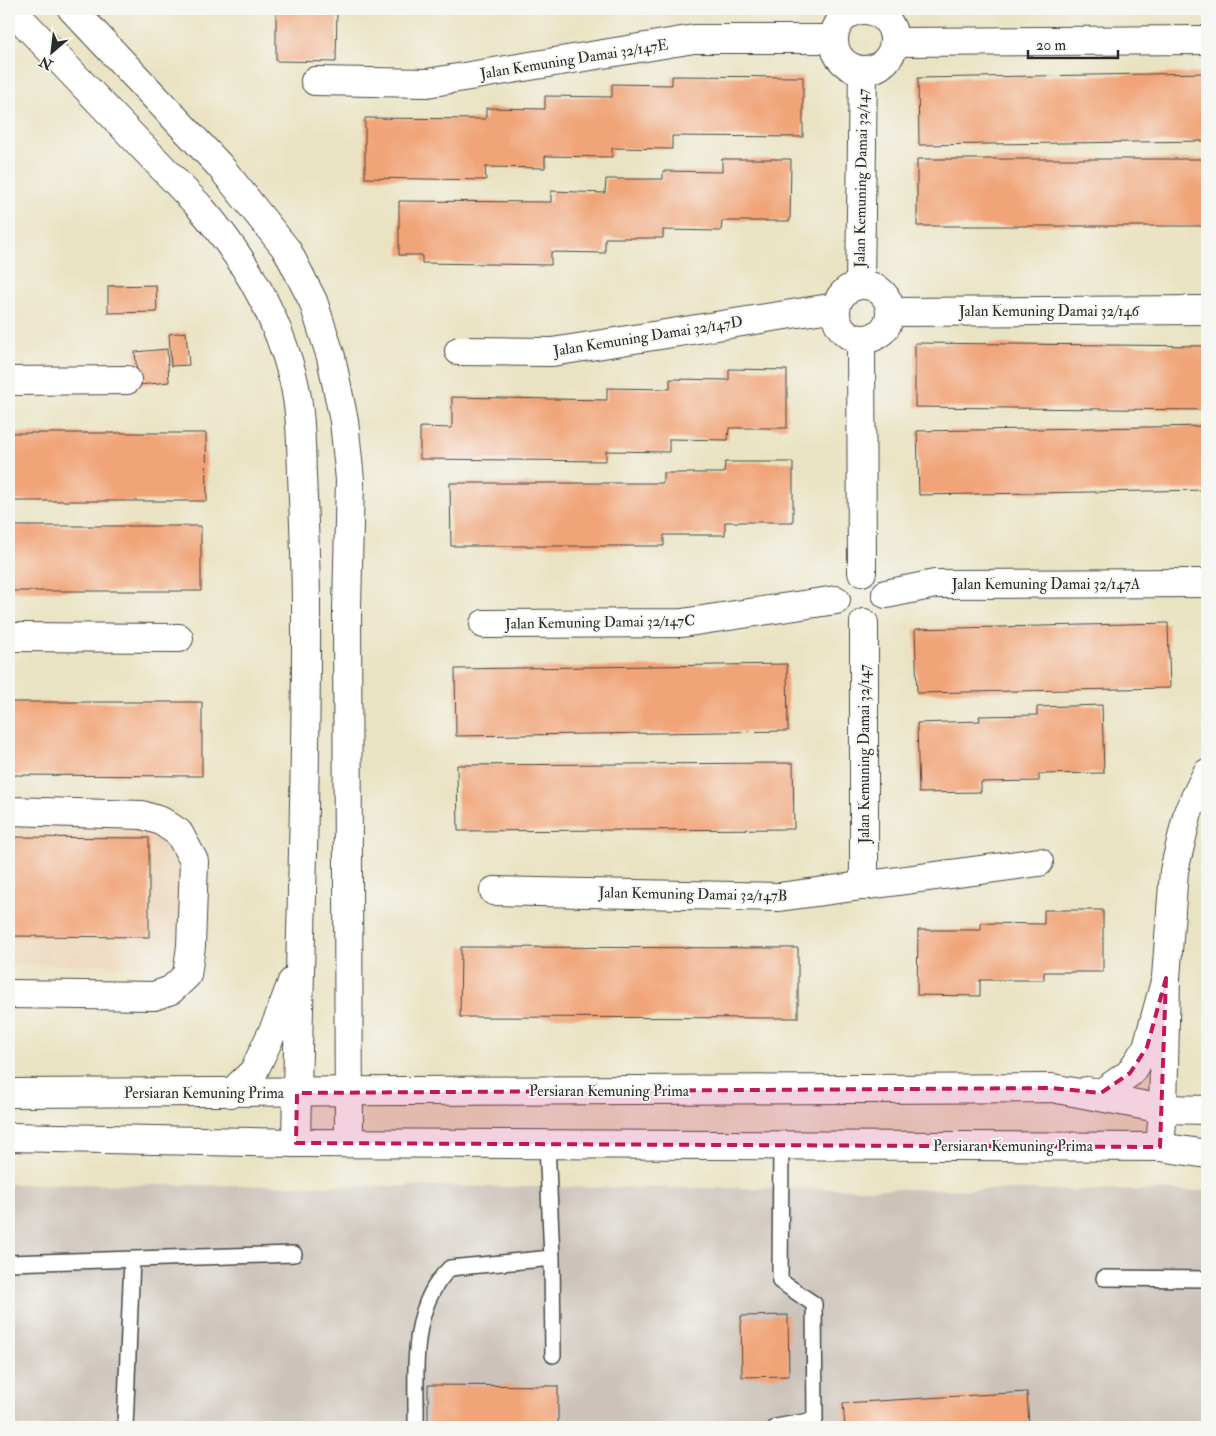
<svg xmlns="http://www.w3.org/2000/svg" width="1216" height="1436" font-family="'IM FELL Double Pica',serif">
	<rect width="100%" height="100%" fill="#f6f6f2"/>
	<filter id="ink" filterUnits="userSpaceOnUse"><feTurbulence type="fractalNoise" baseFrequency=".02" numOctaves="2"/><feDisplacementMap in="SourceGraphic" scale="10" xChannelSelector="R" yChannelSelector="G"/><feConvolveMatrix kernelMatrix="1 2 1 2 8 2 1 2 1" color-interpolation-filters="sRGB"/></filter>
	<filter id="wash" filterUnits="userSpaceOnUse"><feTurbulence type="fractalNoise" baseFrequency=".0096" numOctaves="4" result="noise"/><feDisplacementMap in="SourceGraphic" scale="20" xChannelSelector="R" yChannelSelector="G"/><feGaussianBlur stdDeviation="1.12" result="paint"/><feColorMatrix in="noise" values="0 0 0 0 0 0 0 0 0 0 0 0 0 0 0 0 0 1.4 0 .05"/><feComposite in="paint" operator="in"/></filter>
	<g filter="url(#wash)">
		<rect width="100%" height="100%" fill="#eae3c3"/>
		<path fill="#edd7bb" d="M 9,823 L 152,829 L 172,843 L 184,865 L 176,966 L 9,964 Z"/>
		<path fill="#ccc2b9" d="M 9,1184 L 1207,1191 L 1207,1427 L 9,1427 Z"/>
		<g id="blocks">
			<path fill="#f1a478" d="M 276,9 L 337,9 L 336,62 L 276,61 Z
				M 1207,73 L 1207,141 L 919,145 L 918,78 Z
				M 672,76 L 803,77 L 803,137 L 672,136 L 672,149 L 612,148 L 612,157 L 545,156 L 545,168 L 485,167 L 486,180 L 365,178 L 365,118 L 486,119 L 486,108 L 545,109 L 545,96 L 612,97 L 612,84 L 672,85 Z
				M 722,159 L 791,159 L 790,221 L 722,221 L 721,231 L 663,230 L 663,238 L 605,238 L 605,253 L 551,252 L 551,265 L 422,263 L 422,255 L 399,255 L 399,201 L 551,202 L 551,191 L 605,193 L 606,179 L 663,179 L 663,171 L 722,172 Z
				M 917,159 L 1207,159 L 1207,226 L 917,226 Z
				M 156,285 L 157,312 L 108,313 L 108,286 Z
				M 186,332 L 189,365 L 171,366 L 169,334 Z
				M 915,343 L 1207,346 L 1207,410 L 915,407 Z
				M 167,349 L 169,382 L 138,385 L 135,352 Z
				M 729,369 L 787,370 L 787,428 L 729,428 L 728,440 L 669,439 L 669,452 L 606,451 L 606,461 L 420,459 L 420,427 L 452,428 L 452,397 L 607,400 L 607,388 L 670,389 L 670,379 L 729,380 Z
				M 1207,426 L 1207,490 L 919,495 L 917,431 Z
				M 9,433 L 206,433 L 207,501 L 9,501 Z
				M 725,462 L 793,462 L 793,522 L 725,522 L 725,535 L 664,535 L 664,546 L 451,546 L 450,483 L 663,483 L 663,473 L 724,473 Z
				M 9,526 L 201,526 L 201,591 L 9,591 Z
				M 1168,623 L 1170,688 L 917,693 L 915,629 Z
				M 787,664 L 788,731 L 456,736 L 455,669 Z
				M 9,702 L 202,702 L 202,776 L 9,775 Z
				M 1102,705 L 1104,773 L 1039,774 L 1039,781 L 981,782 L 981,792 L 919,793 L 917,723 L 980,721 L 979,716 L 1037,715 L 1037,707 Z
				M 793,763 L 794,829 L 458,831 L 457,765 Z
				M 9,837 L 149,838 L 149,937 L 9,936 Z
				M 1044,910 L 1103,910 L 1103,972 L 1044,972 L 1044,980 L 980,980 L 980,996 L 917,995 L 918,930 L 981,930 L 981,923 L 1044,924 Z
				M 461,947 L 798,948 L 798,1018 L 460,1017 Z
				M 788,1315 L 789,1376 L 742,1377 L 741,1316 Z
				M 428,1385 L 558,1386 L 558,1427 L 428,1427 Z
				M 1027,1392 L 1029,1427 L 845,1427 L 843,1403 Z"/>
		</g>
	</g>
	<g filter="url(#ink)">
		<use href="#blocks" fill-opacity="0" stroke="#484742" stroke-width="1"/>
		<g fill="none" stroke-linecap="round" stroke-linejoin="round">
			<g stroke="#484742" stroke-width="18">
				<path id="lane" d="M 552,1258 L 553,1355
					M 9,1263 L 294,1254
					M 1104,1278 L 1207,1279
					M 125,1427 L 132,1259
					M 416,1427 C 417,1374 408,1308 450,1268 L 552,1258 L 547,1144
					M 776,1427 L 815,1420 L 814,1304 L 780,1281 L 781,1145"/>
			</g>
			<g stroke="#484742" stroke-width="30">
				<path id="street" d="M834 40a30 30 0 1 1 60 0a30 30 0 1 1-60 0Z
					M 894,42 L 1207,40
					M 315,81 L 427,83 L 694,39 L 833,39
					M836 312a27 27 0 1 1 54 0a27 27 0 1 1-54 0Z
					M 860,285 L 863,70
					M 890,312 L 1207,310
					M 861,339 L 862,572
					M 459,351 L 552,352 L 836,307
					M 9,381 L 127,380
					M 886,594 L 935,584 L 1207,583
					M 864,623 L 864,886
					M 484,624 L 682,623 L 836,600
					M 9,637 L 179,638
					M 9,811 L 142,815 L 161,821 L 179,833 L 194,861 L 191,946 L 187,975 L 171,990 L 154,996 L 9,994
					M 494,891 L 779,897 L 1039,862
					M 1160,1147 L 1163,1109 L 1166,978 L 1174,871 L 1188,812 L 1207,773"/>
			</g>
			<g stroke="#484742" stroke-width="30">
				<path id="secondary" d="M 1086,1091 L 1101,1093 L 1130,1073 L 1147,1047 L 1166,978
					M 9,1093 L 1052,1088 L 1163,1109 L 1207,1110
					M 9,1137 L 296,1143 L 1160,1147 L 1207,1154"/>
			</g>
			<g stroke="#484742" stroke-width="30">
				<path id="highway" d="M 11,9 L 199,206 C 244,257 276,312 293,378 C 301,410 301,442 302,475 C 304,520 306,565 306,610 C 307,788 299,965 296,1143
					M 72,9 L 219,165 L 287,250 L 313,301 L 331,357 L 344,421 L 350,480 L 347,608 L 349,1143
					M 231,1093 L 254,1071 L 277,1022 L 292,982"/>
			</g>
			<use href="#lane" stroke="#fff" stroke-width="15"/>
			<use href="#street" stroke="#fff" stroke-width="28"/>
			<use href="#secondary" stroke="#fff" stroke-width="28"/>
			<use href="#highway" stroke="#fff" stroke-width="28"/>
		</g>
	</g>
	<path fill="#c2185b" fill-opacity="0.2" stroke="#c2185b" stroke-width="4" stroke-dasharray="10 6" stroke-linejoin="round" d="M 1166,978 L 1160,1147 L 296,1143 L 297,1093 L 1052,1088 L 1101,1093 L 1130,1073 L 1147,1047 Z"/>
	<g text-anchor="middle" stroke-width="4" stroke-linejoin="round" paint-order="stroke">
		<g font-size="15" fill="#2b2b2b" stroke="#f6f6f2">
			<text transform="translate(574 59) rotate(-9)" y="5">Jalan Kemuning Damai 32/147E</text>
			<text transform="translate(861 178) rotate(-89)" y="5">Jalan Kemuning Damai 32/147</text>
			<text x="1049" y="316">Jalan Kemuning Damai 32/146</text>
			<text transform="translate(648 336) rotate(-9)" y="5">Jalan Kemuning Damai 32/147D</text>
			<text x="1046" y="589">Jalan Kemuning Damai 32/147A</text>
			<text transform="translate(600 622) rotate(-1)" y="5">Jalan Kemuning Damai 32/147C</text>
			<text transform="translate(864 754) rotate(-90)" y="5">Jalan Kemuning Damai 32/147</text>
			<text transform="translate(693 894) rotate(1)" y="5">Jalan Kemuning Damai 32/147B</text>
			<text x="609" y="1096">Persiaran Kemuning Prima</text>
			<text x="204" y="1098">Persiaran Kemuning Prima</text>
			<text x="1013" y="1151">Persiaran Kemuning Prima</text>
		</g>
	</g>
	<rect width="1216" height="1436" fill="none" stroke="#f6f6f2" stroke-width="30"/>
	<g transform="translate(52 52) rotate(208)" stroke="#f6f6f2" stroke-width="4" paint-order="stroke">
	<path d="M0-4L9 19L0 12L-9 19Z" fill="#2b2b2b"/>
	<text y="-8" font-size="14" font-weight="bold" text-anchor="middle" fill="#2b2b2b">N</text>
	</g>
	<path d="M1028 50v8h90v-8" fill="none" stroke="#2b2b2b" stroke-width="2.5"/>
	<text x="1036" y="50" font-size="15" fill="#2b2b2b" stroke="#f6f6f2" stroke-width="4" paint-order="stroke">20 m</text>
</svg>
